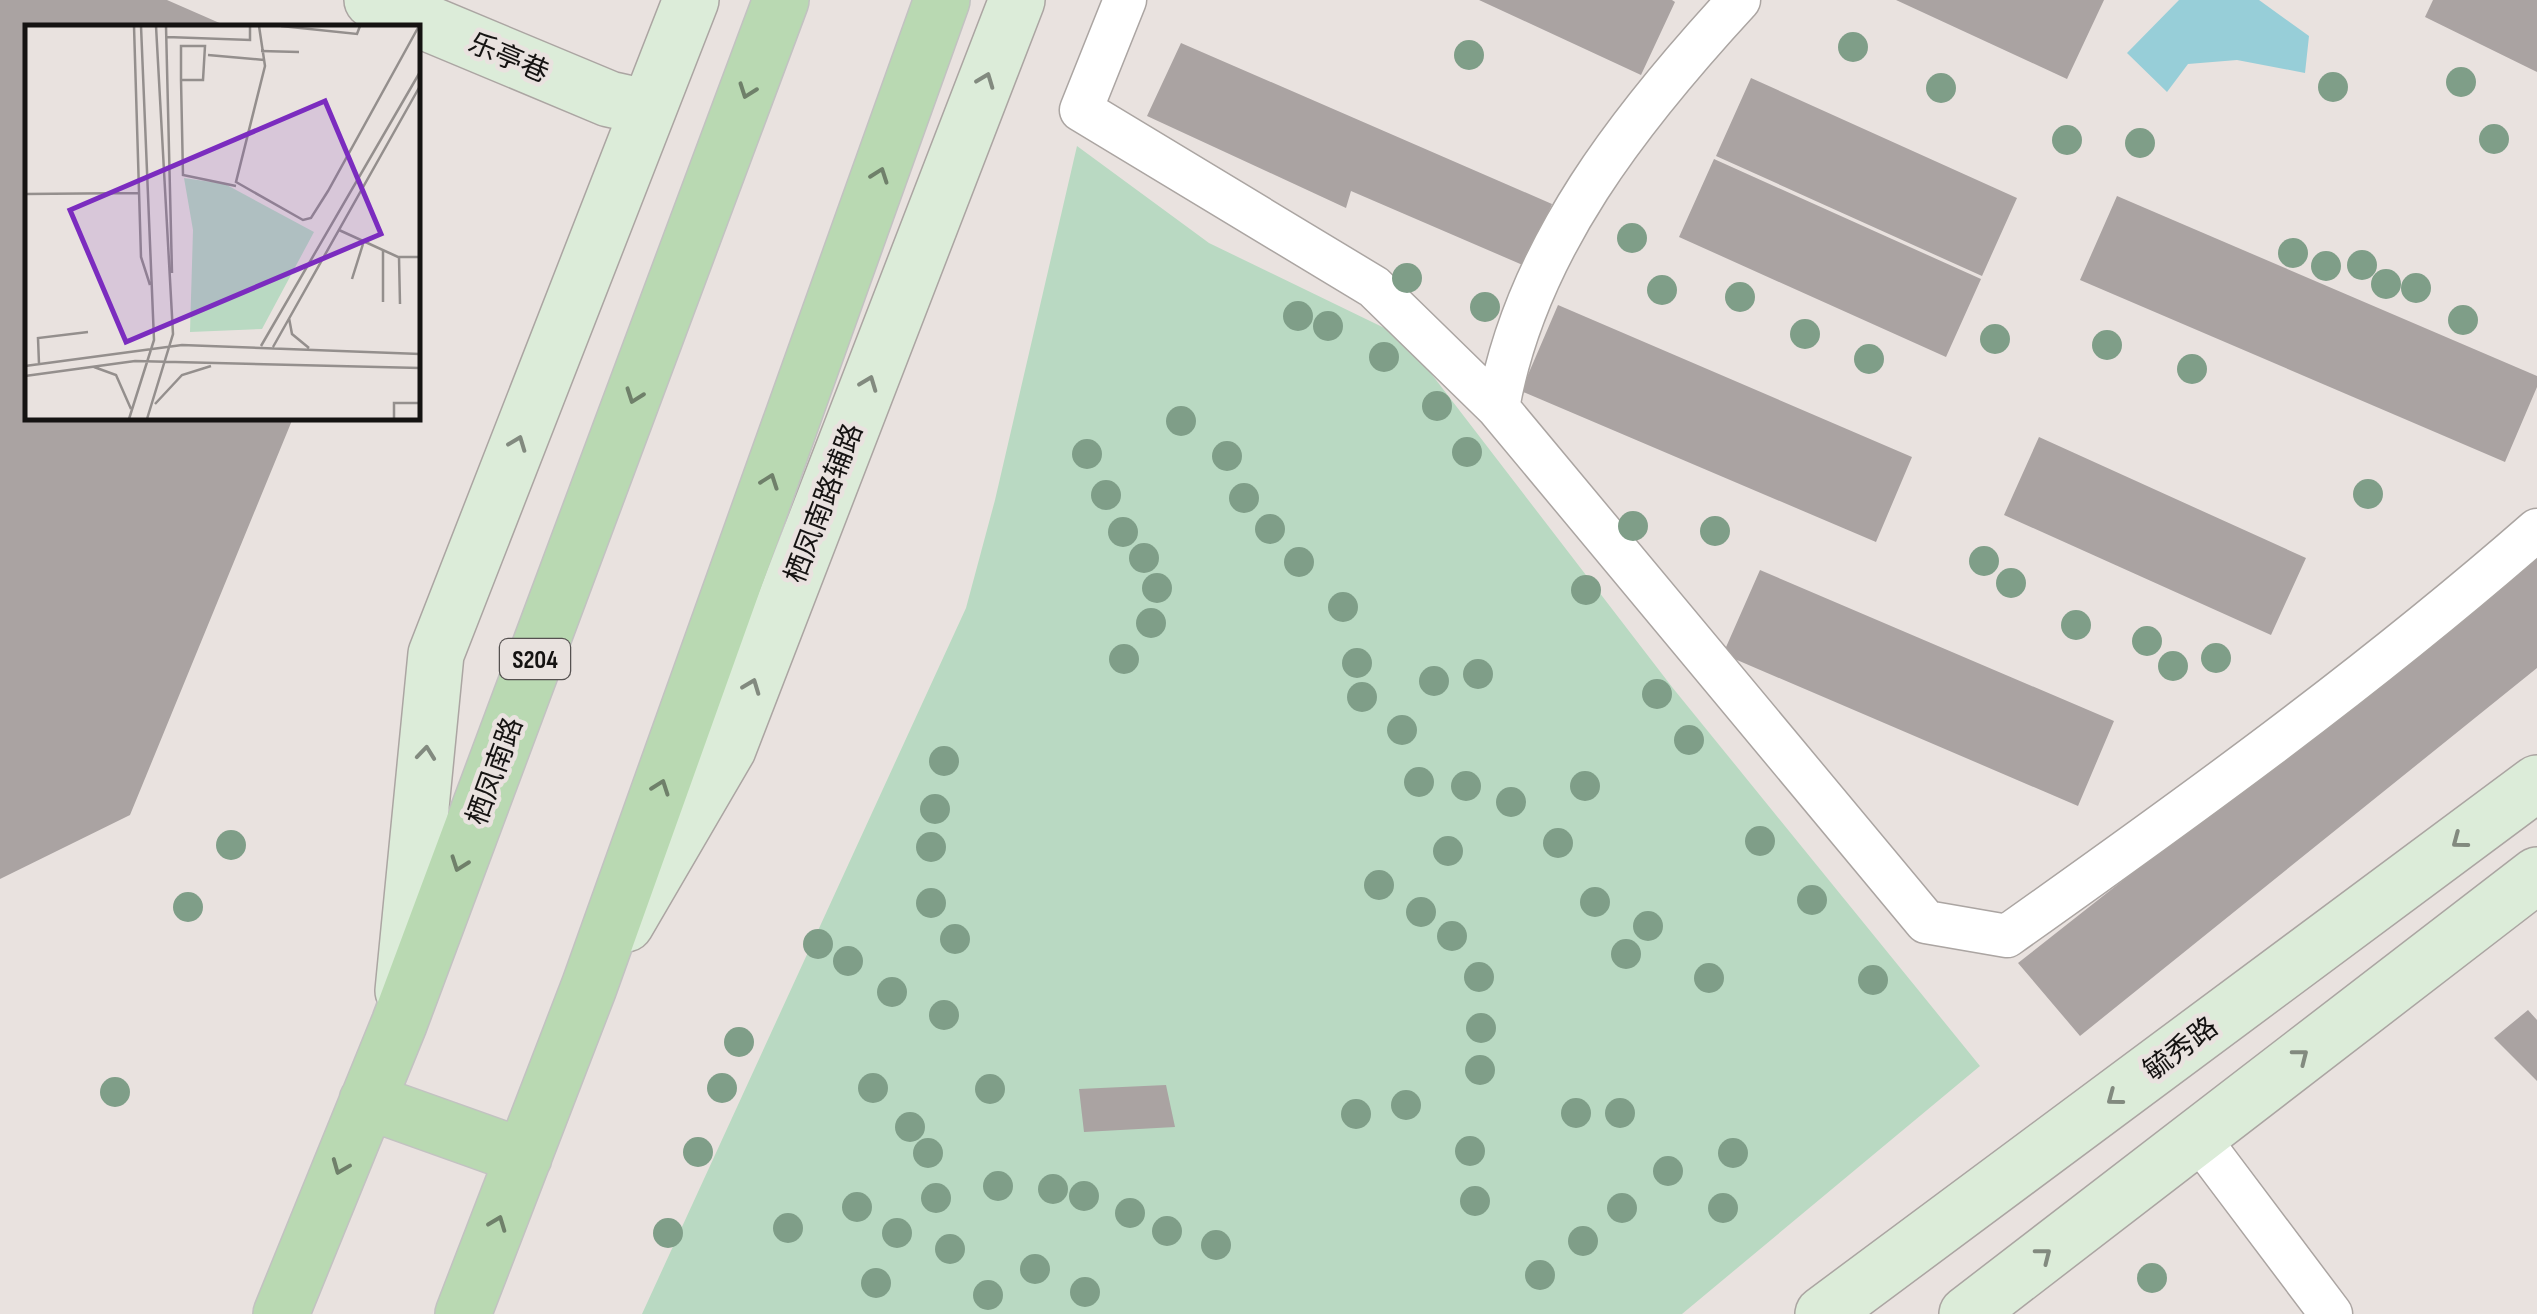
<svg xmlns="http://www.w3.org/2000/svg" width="2537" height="1314" font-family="'Sofia Sans Condensed','Noto Sans SC',sans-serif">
	<rect width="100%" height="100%" fill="#e9e2df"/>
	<path fill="#b9d9c2" d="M 1077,146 L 1209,243 L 1403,337 L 1672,687 L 1980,1066 L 1682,1314 L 642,1314 L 966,608 L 995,500 Z"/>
	<path fill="#97ced8" d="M 2179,0 L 2259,0 L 2309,36 L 2305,73 L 2237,60 L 2188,64 L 2167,92 L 2127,53 Z"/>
	<path fill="#aaa3a2" d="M 0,0 L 167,0 L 231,28 L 28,28 L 28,418 L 293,418 L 130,815 L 0,879 Z
		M 1479,0 L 1672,0 L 1675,2 L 1641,75 Z
		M 1896,0 L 2104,0 L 2067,79 Z
		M 2433,0 L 2537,0 L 2537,72 L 2425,17 Z
		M 1181,43 L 1552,204 L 1525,266 L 1351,191 L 1346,208 L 1147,116 Z
		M 1751,78 L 2017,198 L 1982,276 L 1716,156 Z
		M 1714,159 L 1981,279 L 1946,357 L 1679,237 Z
		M 2117,196 L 2537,376 L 2537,387 L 2505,462 L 2080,280 Z
		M 1558,305 L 1912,457 L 1876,542 L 1521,391 Z
		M 2039,437 L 2306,558 L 2271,635 L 2004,515 Z
		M 2537,554 L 2537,668 L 2080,1036 L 2018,963 Z
		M 1760,570 L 2114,721 L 2078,806 L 1723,654 Z
		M 2528,1010 L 2537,1020 L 2537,1081 L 2494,1038 Z
		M 1166,1085 L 1175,1127 L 1084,1132 L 1079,1089 Z"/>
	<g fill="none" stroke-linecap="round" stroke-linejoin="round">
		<g stroke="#aba5a2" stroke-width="45">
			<path id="street" d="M 1125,0 L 1081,110 L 1374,287 L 1498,408
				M 1739,0 C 1632,116 1526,248 1498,408 L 1926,922 L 2007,936 C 2189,807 2369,677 2537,530
				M 2197,1136 L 2331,1314"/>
		</g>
		<g stroke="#aba5a2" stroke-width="58">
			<path id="secondary" d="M 372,0 L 609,99 L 649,108
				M 626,924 L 728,749 L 1017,0
				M 403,991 L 436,654 L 691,0
				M 1823,1314 L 2537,783
				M 1967,1314 L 2537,875"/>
		</g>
		<g stroke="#c2c2c1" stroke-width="58">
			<path id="primary" d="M 367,1101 L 524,1157
				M 281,1314 L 399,1024 L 781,0
				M 463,1314 L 589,987 L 942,0"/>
		</g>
		<use href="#street" stroke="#fff" stroke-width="42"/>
		<use href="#secondary" stroke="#dcecd9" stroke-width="55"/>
		<use href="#primary" stroke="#b9d9b2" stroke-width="55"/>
	</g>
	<g fill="#7f9e88">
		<circle cx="1853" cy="47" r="15"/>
		<circle cx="1469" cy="55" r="15"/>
		<circle cx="2461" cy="82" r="15"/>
		<circle cx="2333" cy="87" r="15"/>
		<circle cx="1941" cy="88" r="15"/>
		<circle cx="2494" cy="139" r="15"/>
		<circle cx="2067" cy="140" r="15"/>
		<circle cx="2140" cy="143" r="15"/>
		<circle cx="1632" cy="238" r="15"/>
		<circle cx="2293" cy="253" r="15"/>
		<circle cx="2362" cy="265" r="15"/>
		<circle cx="2326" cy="266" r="15"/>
		<circle cx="1407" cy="278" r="15"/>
		<circle cx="2386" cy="284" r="15"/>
		<circle cx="2416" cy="288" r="15"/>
		<circle cx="1662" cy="290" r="15"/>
		<circle cx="1740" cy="297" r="15"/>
		<circle cx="1485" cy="307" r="15"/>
		<circle cx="1298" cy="316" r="15"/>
		<circle cx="2463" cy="320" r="15"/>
		<circle cx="1328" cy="326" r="15"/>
		<circle cx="1805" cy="334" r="15"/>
		<circle cx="1995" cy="339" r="15"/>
		<circle cx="2107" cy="345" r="15"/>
		<circle cx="1384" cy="357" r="15"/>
		<circle cx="1869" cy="359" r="15"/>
		<circle cx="2192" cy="369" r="15"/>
		<circle cx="1437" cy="406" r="15"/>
		<circle cx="1181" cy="421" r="15"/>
		<circle cx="1467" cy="452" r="15"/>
		<circle cx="1087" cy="454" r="15"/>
		<circle cx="1227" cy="456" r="15"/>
		<circle cx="2368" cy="494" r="15"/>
		<circle cx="1106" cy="495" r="15"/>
		<circle cx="1244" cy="498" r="15"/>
		<circle cx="1633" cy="526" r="15"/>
		<circle cx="1270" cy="529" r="15"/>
		<circle cx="1715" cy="531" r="15"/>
		<circle cx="1123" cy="532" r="15"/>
		<circle cx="1144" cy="558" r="15"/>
		<circle cx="1984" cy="561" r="15"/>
		<circle cx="1299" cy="562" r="15"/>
		<circle cx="2011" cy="583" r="15"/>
		<circle cx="1157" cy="588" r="15"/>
		<circle cx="1586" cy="590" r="15"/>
		<circle cx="1343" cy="607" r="15"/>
		<circle cx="1151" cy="623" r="15"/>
		<circle cx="2076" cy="625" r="15"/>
		<circle cx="2147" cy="641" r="15"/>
		<circle cx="2216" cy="658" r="15"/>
		<circle cx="1124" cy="659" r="15"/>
		<circle cx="1357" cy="663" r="15"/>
		<circle cx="2173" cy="666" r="15"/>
		<circle cx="1478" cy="674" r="15"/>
		<circle cx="1434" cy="681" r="15"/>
		<circle cx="1657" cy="694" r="15"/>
		<circle cx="1362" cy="697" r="15"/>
		<circle cx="1402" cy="730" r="15"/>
		<circle cx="1689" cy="740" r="15"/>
		<circle cx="944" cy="761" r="15"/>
		<circle cx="1419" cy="782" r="15"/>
		<circle cx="1466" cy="786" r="15"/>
		<circle cx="1585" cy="786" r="15"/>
		<circle cx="1511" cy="802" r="15"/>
		<circle cx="935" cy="809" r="15"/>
		<circle cx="1760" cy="841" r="15"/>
		<circle cx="1558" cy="843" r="15"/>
		<circle cx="231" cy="845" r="15"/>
		<circle cx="931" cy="847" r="15"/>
		<circle cx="1448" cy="851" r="15"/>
		<circle cx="1379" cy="885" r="15"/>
		<circle cx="1812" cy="900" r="15"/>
		<circle cx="1595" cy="902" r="15"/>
		<circle cx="931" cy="903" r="15"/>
		<circle cx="188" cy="907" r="15"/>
		<circle cx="1421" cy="912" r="15"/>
		<circle cx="1648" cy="926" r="15"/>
		<circle cx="1452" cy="936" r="15"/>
		<circle cx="955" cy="939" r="15"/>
		<circle cx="818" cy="944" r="15"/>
		<circle cx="1626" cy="954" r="15"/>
		<circle cx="848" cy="961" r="15"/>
		<circle cx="1479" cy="977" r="15"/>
		<circle cx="1709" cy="978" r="15"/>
		<circle cx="1873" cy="980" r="15"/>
		<circle cx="892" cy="992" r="15"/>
		<circle cx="944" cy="1015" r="15"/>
		<circle cx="1481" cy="1028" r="15"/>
		<circle cx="739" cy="1042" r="15"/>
		<circle cx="1480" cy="1070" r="15"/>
		<circle cx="722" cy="1088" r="15"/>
		<circle cx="873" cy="1088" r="15"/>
		<circle cx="990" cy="1089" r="15"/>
		<circle cx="115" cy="1092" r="15"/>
		<circle cx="1406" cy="1105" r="15"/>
		<circle cx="1576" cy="1113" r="15"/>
		<circle cx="1620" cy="1113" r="15"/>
		<circle cx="1356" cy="1114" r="15"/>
		<circle cx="910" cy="1127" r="15"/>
		<circle cx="1470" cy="1151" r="15"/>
		<circle cx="698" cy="1152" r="15"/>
		<circle cx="928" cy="1153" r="15"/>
		<circle cx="1733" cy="1153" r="15"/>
		<circle cx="1668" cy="1171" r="15"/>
		<circle cx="998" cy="1186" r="15"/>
		<circle cx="1053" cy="1189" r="15"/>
		<circle cx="1084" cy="1196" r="15"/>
		<circle cx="936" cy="1198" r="15"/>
		<circle cx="1475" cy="1201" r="15"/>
		<circle cx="857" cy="1207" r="15"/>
		<circle cx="1622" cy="1208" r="15"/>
		<circle cx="1723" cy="1208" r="15"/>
		<circle cx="1130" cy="1213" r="15"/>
		<circle cx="788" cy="1228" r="15"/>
		<circle cx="1167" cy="1231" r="15"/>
		<circle cx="668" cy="1233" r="15"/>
		<circle cx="897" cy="1233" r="15"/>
		<circle cx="1583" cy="1241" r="15"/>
		<circle cx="1216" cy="1245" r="15"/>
		<circle cx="950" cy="1249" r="15"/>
		<circle cx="1035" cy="1269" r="15"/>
		<circle cx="1540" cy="1275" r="15"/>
		<circle cx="2152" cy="1278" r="15"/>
		<circle cx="876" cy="1283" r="15"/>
		<circle cx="1085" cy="1292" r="15"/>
		<circle cx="988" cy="1295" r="15"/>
	</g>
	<defs><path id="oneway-chevron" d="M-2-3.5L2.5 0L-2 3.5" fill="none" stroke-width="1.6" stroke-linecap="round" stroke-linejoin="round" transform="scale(2.5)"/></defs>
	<g stroke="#828a7f">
		<use href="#oneway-chevron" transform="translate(986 80) rotate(-69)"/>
		<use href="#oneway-chevron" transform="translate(869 383) rotate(-69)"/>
		<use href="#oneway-chevron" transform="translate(518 443) rotate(-69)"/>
		<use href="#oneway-chevron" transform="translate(752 686) rotate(-69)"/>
		<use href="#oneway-chevron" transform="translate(426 753) rotate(-84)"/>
		<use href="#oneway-chevron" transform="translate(2459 841) rotate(143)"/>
		<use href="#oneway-chevron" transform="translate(2301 1056) rotate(-38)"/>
		<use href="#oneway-chevron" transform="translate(2114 1098) rotate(143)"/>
		<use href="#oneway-chevron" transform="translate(2044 1255) rotate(-38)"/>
	</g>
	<g stroke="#6f806a">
		<use href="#oneway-chevron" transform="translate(747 91) rotate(110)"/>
		<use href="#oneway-chevron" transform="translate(880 175) rotate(-70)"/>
		<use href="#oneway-chevron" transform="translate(634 396) rotate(110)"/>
		<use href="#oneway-chevron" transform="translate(770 481) rotate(-70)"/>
		<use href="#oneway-chevron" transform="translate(661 787) rotate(-70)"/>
		<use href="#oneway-chevron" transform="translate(459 864) rotate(110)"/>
		<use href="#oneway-chevron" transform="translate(340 1167) rotate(112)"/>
		<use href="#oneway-chevron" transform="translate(498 1223) rotate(-69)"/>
	</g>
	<g text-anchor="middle" stroke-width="9" stroke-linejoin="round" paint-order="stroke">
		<rect fill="#e9e2df" stroke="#555150" stroke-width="2.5" x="500" y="639" width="70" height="40" rx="8"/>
		<g font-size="25" font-weight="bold" fill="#151312">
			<text x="535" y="668">S204</text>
		</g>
		<g font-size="28" fill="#151312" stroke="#e9e2df">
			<text transform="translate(509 57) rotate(23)" y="10">乐亭巷</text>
			<text transform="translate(823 503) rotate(-69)" y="10">栖凤南路辅路</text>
			<text transform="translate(494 771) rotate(-70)" y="10">栖凤南路</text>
			<text transform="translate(2180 1048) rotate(-37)" y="10">毓秀路</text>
		</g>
	</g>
	<g transform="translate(25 25)">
		<rect width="395" height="395" fill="#e9e2df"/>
		<path d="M 159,153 L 200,159 L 289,207 L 237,304 L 165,307 L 168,205 Z" fill="#b9d9c2"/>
		<path fill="none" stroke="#948f8d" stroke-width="2.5" d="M 109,1 L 116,232 L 125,260M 141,1 L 147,248M 234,1 L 240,41 L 211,157 L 278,195 L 286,193 L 303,166 L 394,1M 256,1 L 332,9 L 335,1M 142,12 L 225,15 L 225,1M 236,26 L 274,27M 183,30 L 239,35M 156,55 L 178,55 L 180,21 L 156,21 L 156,55 L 158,150 L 211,161M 0,169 L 114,168M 314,205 L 373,232 L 395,232M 374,232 L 375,279M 327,254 L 338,219M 358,277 L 358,226M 264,293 L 267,309 L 284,323M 236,321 L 395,47M 248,322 L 395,61M 14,339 L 13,313 L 63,307M 0,341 L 157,320 L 395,329M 69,342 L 91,350 L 106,384M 0,351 L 110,336 L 395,343M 130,379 L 157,350 L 186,341M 104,394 L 129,315 L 116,1M 122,394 L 148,309 L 131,1M 369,394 L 369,378 L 395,378"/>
		<path fill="#7b2cbf" fill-opacity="0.15" stroke="#7b2cbf" stroke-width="5" d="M 300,76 L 356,209 L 101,317 L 45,185 Z"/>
		<rect width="395" height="395" fill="none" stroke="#151312" stroke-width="5"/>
	</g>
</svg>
